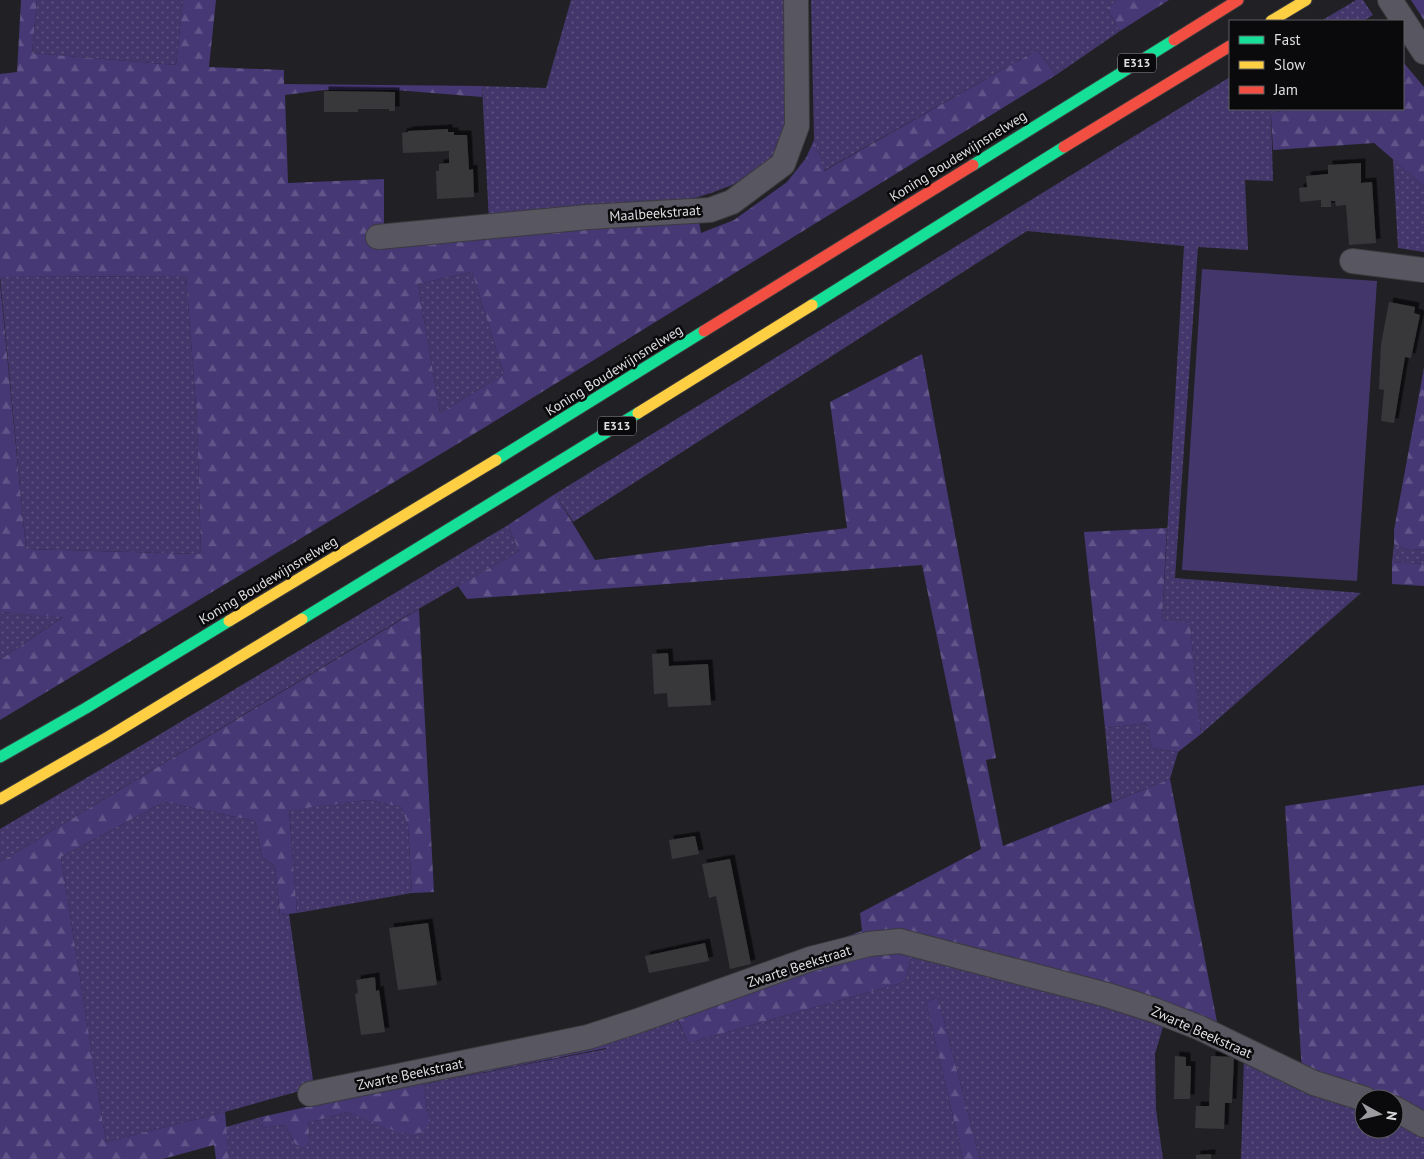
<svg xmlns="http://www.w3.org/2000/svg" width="1424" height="1159" font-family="'PT Sans',sans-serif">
	<defs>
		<pattern id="grass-dots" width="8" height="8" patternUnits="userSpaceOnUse" patternTransform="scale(1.25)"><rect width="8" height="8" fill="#43366b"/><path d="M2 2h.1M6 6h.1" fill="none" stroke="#5e5380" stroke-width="1.8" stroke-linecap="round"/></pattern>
		<pattern id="forest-firs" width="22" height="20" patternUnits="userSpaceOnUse" patternTransform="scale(1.25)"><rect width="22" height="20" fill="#463775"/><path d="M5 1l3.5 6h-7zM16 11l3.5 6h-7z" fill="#605488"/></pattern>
		<filter id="shadow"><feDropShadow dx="4.5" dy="-4.5" stdDeviation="0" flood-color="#0009"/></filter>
	</defs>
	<rect width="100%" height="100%" fill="#212125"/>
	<path fill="url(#grass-dots)" d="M 37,0 L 183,0 L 176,65 L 32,53 Z
		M 571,0 L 784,0 C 786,29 786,58 785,88 C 785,101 786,117 784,130 C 777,171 730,188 695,198 L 489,221 L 482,86 L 546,88 Z
		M 811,0 L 1117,0 L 1107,8 L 1120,31 L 1056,75 L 1037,50 L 823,171 L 814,140 Z
		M 1356,0 L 1363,0 L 1373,15 L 1363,21 L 1321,21 Z
		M 1230,77 L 1230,109 L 1291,109 L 1271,113 L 1273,181 L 1245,180 L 1248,250 L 1198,247 L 1175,578 L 1361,593 L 1201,734 L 1190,624 L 1162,620 L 1184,246 L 1027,231 L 573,522 L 555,494 Z
		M 1393,159 L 1424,186 L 1424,252 L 1398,248 Z
		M 472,272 L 504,374 L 440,413 L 418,284 Z
		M 186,276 L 197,420 L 201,554 L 26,549 L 0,277 Z
		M 508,525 L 519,551 L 408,615 L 0,862 L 0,829 L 142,745 Z
		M 1394,544 L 1409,550 L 1424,549 L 1424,564 L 1392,562 Z
		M 0,612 L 64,616 L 0,660 Z
		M 1147,723 L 1152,748 L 1178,752 L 1170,779 L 1112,802 L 1105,728 Z
		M 368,800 L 401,807 L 408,826 L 412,893 L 297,913 L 289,809 Z
		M 164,802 L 255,821 L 262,857 L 275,866 L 280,915 L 289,914 L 314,1087 L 225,1112 L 106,1142 L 61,857 Z
		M 913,949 L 1165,1020 L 1155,1054 L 1156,1109 L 1163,1159 L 980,1159 L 938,997 L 926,1002 L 963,1159 L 229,1159 L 226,1127 L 261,1117 L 263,1128 L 285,1125 L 295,1144 L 310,1138 L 308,1123 L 347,1112 L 364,1117 L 428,1111 L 421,1085 L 606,1049 L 605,1038 L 677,1018 L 688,1043 L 905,982 Z
		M 1244,1056 L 1364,1105 L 1364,1129 L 1394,1129 L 1394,1116 L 1424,1133 L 1424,1159 L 1241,1159 Z"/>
	<path fill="url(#forest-firs)" fill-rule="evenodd" d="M 21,0 L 37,0 L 32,53 L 176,65 L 183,0 L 216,0 L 209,67 L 284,70 L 284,84 L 482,86 L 482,97 L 395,90 L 324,90 L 285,95 L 288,183 L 384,179 L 384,227 L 575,211 L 695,198 L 701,233 L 734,220 L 787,182 L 806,158 L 814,140 L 824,171 L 1037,50 L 1056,75 L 482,429 L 0,720 L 0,660 L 63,617 L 0,612 L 0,283 L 26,549 L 201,554 L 197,420 L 186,276 L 0,277 L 0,74 L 17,72 ZM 472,272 L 504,374 L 440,413 L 418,284 Z
		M 1117,0 L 1169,0 L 1120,31 L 1107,8 Z
		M 1411,0 L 1424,0 L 1424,20 Z
		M 1403,62 L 1424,87 L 1424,186 L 1374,143 L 1273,150 L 1271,113 L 1291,109 L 1403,109 Z
		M 922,354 L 996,758 L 986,760 L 1003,846 L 1170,779 L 1219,1032 L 913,949 L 905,982 L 688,1043 L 670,1000 L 862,931 L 860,913 L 981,849 L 922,565 L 467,599 L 458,586 L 519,551 L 508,525 L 555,494 L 595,560 L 847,528 L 830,402 Z
		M 1424,368 L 1424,549 L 1409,550 L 1394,544 L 1394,530 Z
		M 1167,528 L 1162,620 L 1190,623 L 1201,734 L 1178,752 L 1152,748 L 1147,723 L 1105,728 L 1084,532 Z
		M 1392,562 L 1424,564 L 1424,586 L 1392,584 Z
		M 419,609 L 434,892 L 412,893 L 408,826 L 401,807 L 368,800 L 289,810 L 297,913 L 280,915 L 275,866 L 262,857 L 255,821 L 164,802 L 61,857 L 106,1142 L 225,1112 L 229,1159 L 216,1159 L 214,1145 L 163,1159 L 0,1159 L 0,862 Z
		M 1424,785 L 1424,1118 L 1394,1099 L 1380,1099 L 1302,1072 L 1285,806 Z
		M 938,997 L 980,1159 L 963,1159 L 926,1002 Z
		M 605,1025 L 606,1048 L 422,1085 L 430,1122 L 424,1132 L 412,1134 L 398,1132 L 347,1112 L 308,1123 L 310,1139 L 305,1147 L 295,1144 L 285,1125 L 263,1128 L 261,1117 L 401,1086 Z"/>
	<path fill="#43366b" d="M 1202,269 L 1377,281 L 1357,581 L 1182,570 Z"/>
	<path fill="#38383b" filter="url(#shadow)" d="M 324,91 L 395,92 L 395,111 L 389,111 L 389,109 L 358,109 L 358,112 L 324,112 Z
		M 448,129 L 448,132 L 454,132 L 454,135 L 467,135 L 469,170 L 473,169 L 474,197 L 437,199 L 436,171 L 439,171 L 439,164 L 449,163 L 449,151 L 403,153 L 402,133 L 408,132 L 408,131 Z
		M 1361,163 L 1361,183 L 1372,182 L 1376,243 L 1349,245 L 1346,205 L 1336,206 L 1335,201 L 1331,201 L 1331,207 L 1321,207 L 1321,200 L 1300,202 L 1299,188 L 1307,187 L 1306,176 L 1328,174 L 1328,165 Z
		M 1389,302 L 1415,307 L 1414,313 L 1420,315 L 1411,358 L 1405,357 L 1394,423 L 1381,421 L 1384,390 L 1379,389 L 1381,344 Z
		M 668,653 L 669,666 L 708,664 L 711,705 L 668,707 L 667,693 L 654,694 L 652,654 Z
		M 695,836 L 699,854 L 672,859 L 669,840 Z
		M 730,859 L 751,964 L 730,969 L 716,896 L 709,898 L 702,864 Z
		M 428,923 L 437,985 L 398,990 L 389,928 Z
		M 705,943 L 709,961 L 649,973 L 645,956 Z
		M 375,977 L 376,991 L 379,990 L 385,1032 L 361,1035 L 355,994 L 358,993 L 356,980 Z
		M 1175,1056 L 1186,1057 L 1186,1066 L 1191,1066 L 1190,1099 L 1174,1099 Z
		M 1211,1056 L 1234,1057 L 1232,1103 L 1225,1103 L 1224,1129 L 1195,1128 L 1196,1106 L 1209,1106 Z
		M 1211,1154 L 1211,1159 L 1196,1159 L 1196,1155 Z"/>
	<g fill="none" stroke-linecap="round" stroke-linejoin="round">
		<g stroke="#3c3c3f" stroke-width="26">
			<path id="street" d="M 1390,0 L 1424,52
				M 378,237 L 588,217 L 710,210 L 732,202 L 783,164 L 797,126 L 796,0
				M 1352,261 L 1424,270
				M 310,1094 L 588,1037 L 640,1020 L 810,959 L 869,944 L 900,941 L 1107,995 L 1154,1010 L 1200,1028 L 1314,1083 L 1365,1099
				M 1394,1108 L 1424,1125"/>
		</g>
		<g stroke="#3c3c3f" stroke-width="13">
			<path id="fast" d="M 973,165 L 1174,40
				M 812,305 L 1064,147
				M 496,460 L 704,331
				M 302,619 L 638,413
				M 0,757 L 86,708 L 229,621"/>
		</g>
		<g stroke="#3c3c3f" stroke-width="13">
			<path id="slow" d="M 1271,21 L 1306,0
				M 638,413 L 812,305
				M 229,621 L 496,460
				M 0,799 L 108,737 L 302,619"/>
		</g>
		<g stroke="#3c3c3f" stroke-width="13">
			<path id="jam" d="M 1174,40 L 1238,0
				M 1064,147 L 1230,46
				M 704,331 L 973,165"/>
		</g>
		<use href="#street" stroke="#585761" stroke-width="24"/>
		<use href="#fast" stroke="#16e098" stroke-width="11"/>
		<use href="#slow" stroke="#ffcf43" stroke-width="11"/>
		<use href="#jam" stroke="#f24e42" stroke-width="11"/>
	</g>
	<g text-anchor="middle" stroke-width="5" stroke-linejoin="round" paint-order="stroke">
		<g fill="#0a0a0c" stroke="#9f9fa2" stroke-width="1">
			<rect x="1118" y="53.5" width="38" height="19" rx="4"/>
			<rect x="598" y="416.5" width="38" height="19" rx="4"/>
		</g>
		<g font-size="12" font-weight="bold" fill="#dfdfe3">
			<text x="1137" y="67">E313</text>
			<text x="617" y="430">E313</text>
		</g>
		<g font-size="14" fill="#dfdfe3" stroke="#0a0a0c">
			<text transform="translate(958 156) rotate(-32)" y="5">Koning Boudewijnsnelweg</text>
			<text transform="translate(655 213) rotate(-4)" y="5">Maalbeekstraat</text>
			<text transform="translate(614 370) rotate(-32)" y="5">Koning Boudewijnsnelweg</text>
			<text transform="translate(268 580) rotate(-31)" y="5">Koning Boudewijnsnelweg</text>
			<text transform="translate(799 966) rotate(-18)" y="5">Zwarte Beekstraat</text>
			<text transform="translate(1202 1032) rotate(24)" y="5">Zwarte Beekstraat</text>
			<text transform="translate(410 1074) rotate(-12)" y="5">Zwarte Beekstraat</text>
		</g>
	</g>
	<rect x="1229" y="20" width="175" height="90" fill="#0a0a0c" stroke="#5f5f62"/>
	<rect x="1239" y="36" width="25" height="8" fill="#16e098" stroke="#5f5f62"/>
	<text x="1274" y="45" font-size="15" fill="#dfdfe3">Fast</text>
	<rect x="1239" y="61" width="25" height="8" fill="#ffcf43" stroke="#5f5f62"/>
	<text x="1274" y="70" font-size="15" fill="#dfdfe3">Slow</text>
	<rect x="1239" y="86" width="25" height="8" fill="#f24e42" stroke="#5f5f62"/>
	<text x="1274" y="95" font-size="15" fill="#dfdfe3">Jam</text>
	<g transform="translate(1379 1114) rotate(98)"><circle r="24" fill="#0a0a0c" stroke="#5f5f62"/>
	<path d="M0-4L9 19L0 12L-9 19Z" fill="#9c9ca0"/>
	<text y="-8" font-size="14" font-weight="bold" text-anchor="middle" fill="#dfdfe3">N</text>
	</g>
</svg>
